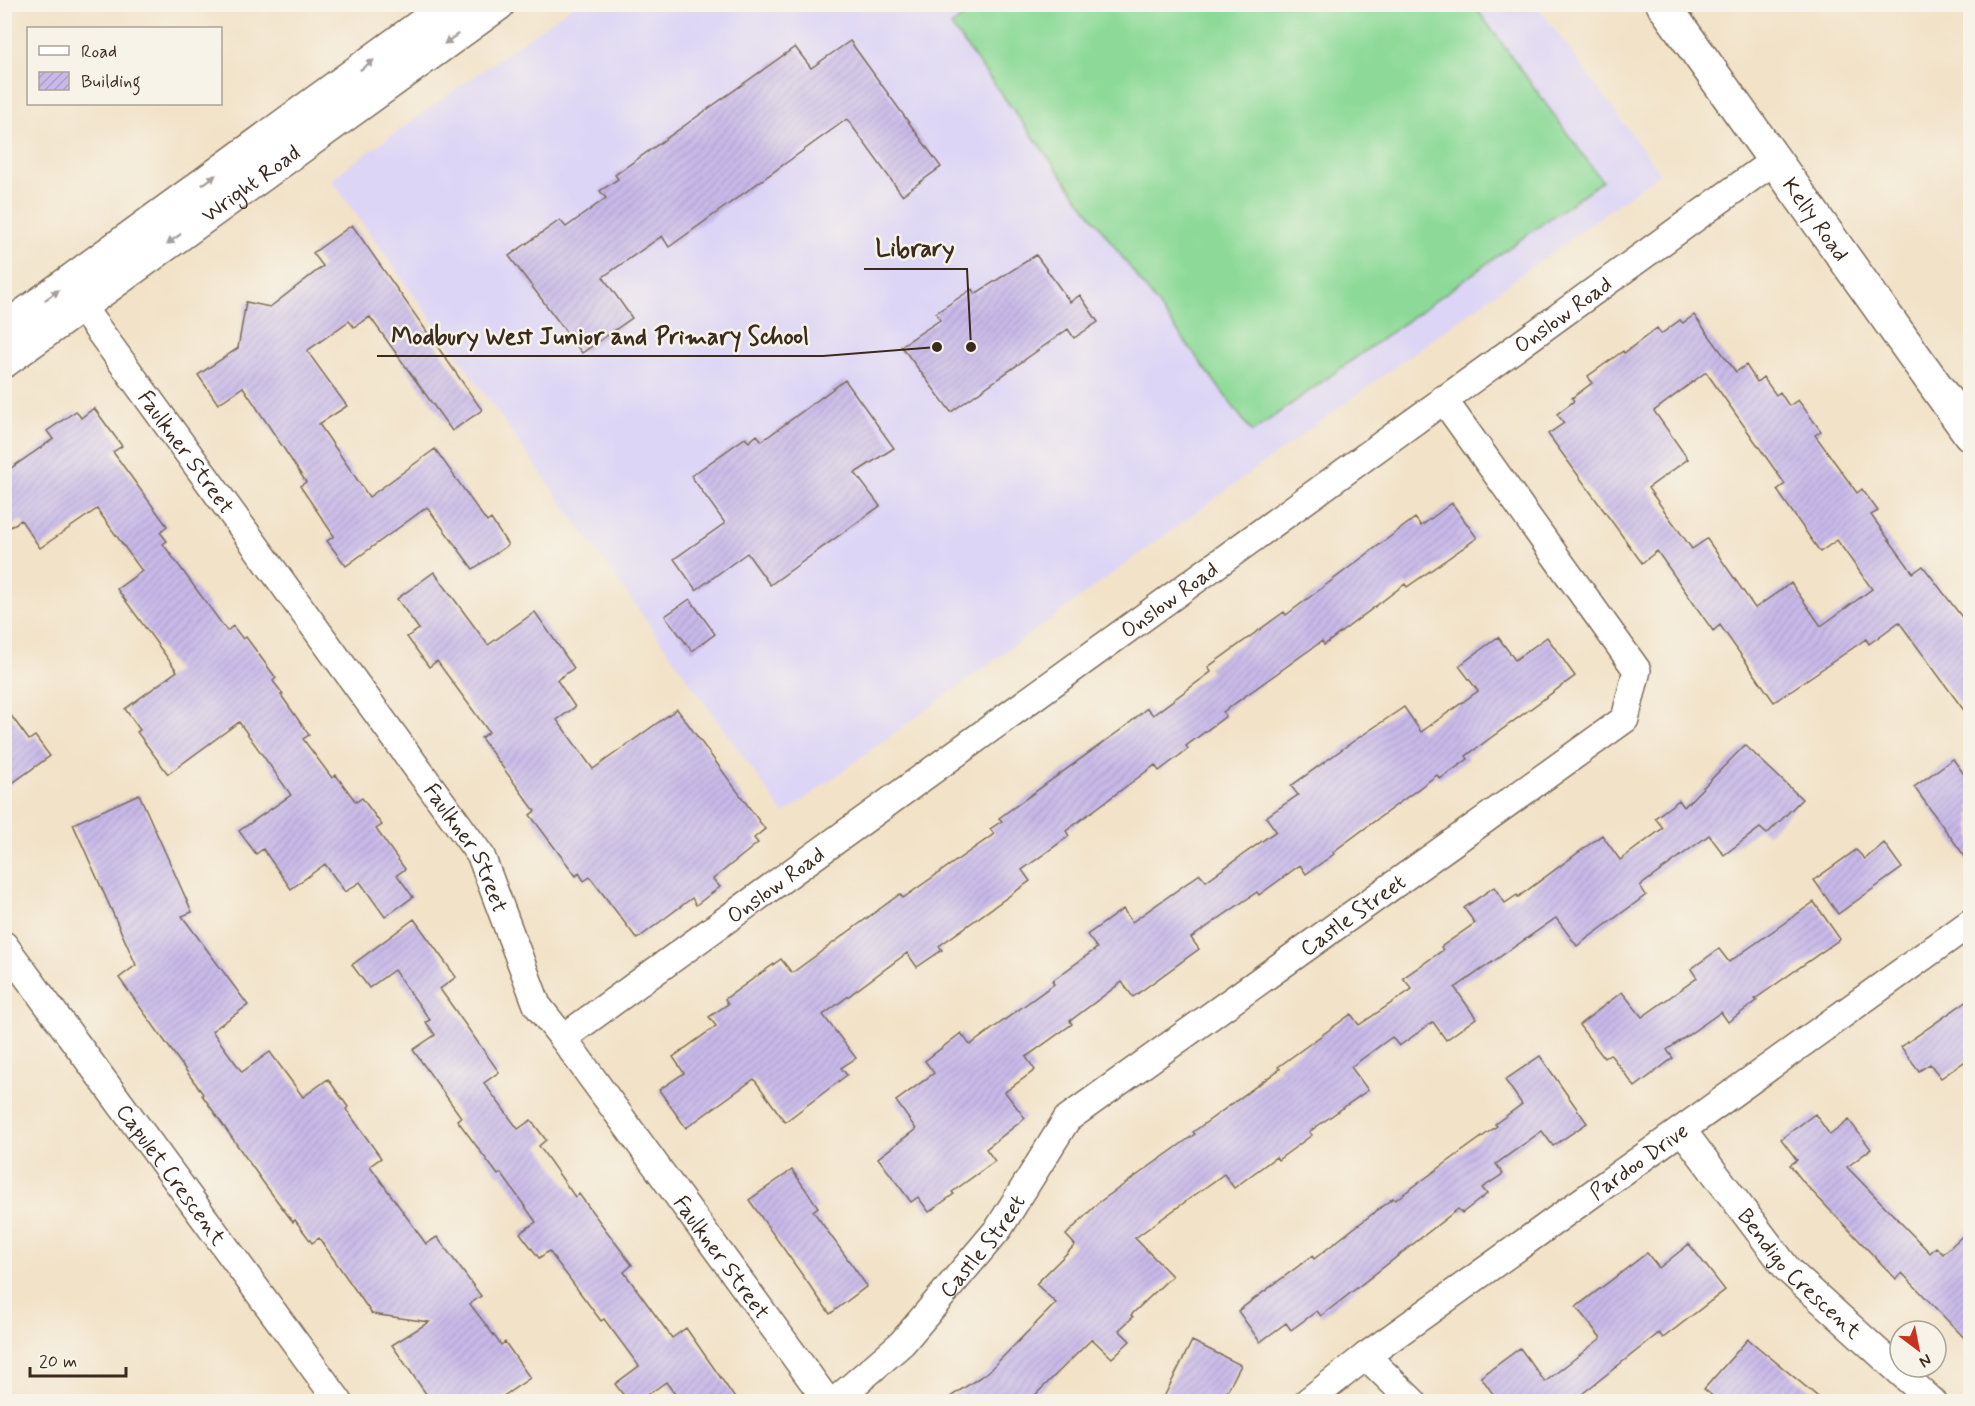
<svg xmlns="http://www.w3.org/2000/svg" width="1975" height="1406" font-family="Mynerve,sans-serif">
	<defs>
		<pattern id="building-hatch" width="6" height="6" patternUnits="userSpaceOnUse" patternTransform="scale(1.5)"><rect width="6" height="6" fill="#c8b9e9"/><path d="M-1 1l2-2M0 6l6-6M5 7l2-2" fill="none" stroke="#ad9fc7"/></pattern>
	</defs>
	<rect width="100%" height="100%" fill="#f7f3e8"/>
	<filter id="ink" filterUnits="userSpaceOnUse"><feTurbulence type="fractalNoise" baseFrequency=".0167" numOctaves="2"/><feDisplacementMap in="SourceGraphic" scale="12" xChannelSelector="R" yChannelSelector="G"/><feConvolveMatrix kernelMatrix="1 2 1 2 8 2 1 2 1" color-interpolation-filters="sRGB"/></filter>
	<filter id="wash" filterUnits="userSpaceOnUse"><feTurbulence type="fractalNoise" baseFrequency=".008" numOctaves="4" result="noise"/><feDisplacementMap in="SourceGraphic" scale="24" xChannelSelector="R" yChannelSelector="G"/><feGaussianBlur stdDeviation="1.35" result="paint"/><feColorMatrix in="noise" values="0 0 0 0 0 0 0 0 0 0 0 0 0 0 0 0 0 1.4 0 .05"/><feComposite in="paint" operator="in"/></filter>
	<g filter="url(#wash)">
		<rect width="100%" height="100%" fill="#f2e2c7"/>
		<path fill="#ddd5f6" d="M 575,4 L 1537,5 L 1660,173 L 784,814 L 331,179 Z"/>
		<path fill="#8dda98" stroke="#64825b" stroke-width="1.5" d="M 981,4 L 1474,5 L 1602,181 L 1252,432 L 951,26 Z"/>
		<g id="blocks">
			<path fill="url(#building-hatch)" fill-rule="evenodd" d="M 850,41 L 941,167 L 902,195 L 847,119 L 669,247 L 662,236 L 603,277 L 632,318 L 582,353 L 509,256 L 560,220 L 566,227 L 606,198 L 600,191 L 618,179 L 615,175 L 795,47 L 811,68 Z
				M 352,225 L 482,410 L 452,431 L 370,317 L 354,327 L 349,321 L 307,351 L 347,406 L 319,424 L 369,497 L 435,449 L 487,522 L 491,519 L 508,545 L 473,569 L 427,507 L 346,566 L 327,541 L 334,536 L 300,486 L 306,482 L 243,387 L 218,404 L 198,375 L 238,348 L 246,302 L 270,307 L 323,266 L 313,253 Z
				M 1036,255 L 1070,302 L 1080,295 L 1098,322 L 1074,338 L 1068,329 L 951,412 L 901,346 L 940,320 L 936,313 L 972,289 L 975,294 Z
				M 1694,315 L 1736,372 L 1746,365 L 1757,382 L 1763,377 L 1776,395 L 1780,392 L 1789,406 L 1798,400 L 1821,431 L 1815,435 L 1857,493 L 1862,489 L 1878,511 L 1871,515 L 1913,573 L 1923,566 L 1971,629 L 1971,720 L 1899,622 L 1869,644 L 1866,639 L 1774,702 L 1720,625 L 1713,631 L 1657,551 L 1642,563 L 1548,434 L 1564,423 L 1557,414 L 1574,401 L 1572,398 L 1592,383 L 1588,376 L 1623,351 L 1624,353 L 1657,328 L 1661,334 L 1680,320 L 1683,323 ZM 1706,372 L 1785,484 L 1777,490 L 1820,552 L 1837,540 L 1872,589 L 1821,626 L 1791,583 L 1755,608 L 1707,539 L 1692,549 L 1648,488 L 1688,459 L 1654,411 Z
				M 845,380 L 894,448 L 855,473 L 880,506 L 770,585 L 747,553 L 696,590 L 674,559 L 725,523 L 691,476 L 745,438 L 749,442 L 757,435 L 762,441 Z
				M 94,408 L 122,446 L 113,452 L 167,526 L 160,532 L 167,541 L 163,544 L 227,631 L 233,626 L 243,639 L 246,637 L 276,678 L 273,681 L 283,694 L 281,695 L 309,735 L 303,739 L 332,778 L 336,775 L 356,802 L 362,798 L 382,825 L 376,829 L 405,869 L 397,875 L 413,897 L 385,917 L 360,882 L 345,892 L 325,864 L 291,889 L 263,849 L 256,854 L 239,831 L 291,795 L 239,722 L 168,774 L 137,732 L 140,730 L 125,709 L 177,671 L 117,589 L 142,571 L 97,509 L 40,548 L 21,520 L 4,531 L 4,473 L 53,439 L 47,431 L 76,411 L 81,418 Z
				M 1452,503 L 1477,538 L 1407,587 L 1405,584 L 1324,645 L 1322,641 L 1223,712 L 1226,716 L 1186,746 L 1188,749 L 1159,771 L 1155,765 L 1066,831 L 1069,836 L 1022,870 L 1030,881 L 939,946 L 942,950 L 917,967 L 907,953 L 823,1015 L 856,1058 L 841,1068 L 847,1075 L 785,1122 L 754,1079 L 686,1128 L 659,1090 L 684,1073 L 673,1057 L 716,1026 L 709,1017 L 728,1004 L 725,999 L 781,959 L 792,973 L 900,894 L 903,898 L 994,834 L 990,829 L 1002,821 L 999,818 L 1126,726 L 1147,708 L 1153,715 L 1211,672 L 1208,667 L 1284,612 L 1286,615 L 1415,518 L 1421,526 Z
				M 434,572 L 488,645 L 535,612 L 574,668 L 557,680 L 575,707 L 557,720 L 593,769 L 677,709 L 765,829 L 754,838 L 758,843 L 713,879 L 720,887 L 696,905 L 692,898 L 637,939 L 590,877 L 584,881 L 579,873 L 576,876 L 530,815 L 535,811 L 481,738 L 489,732 L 437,661 L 429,667 L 407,637 L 419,629 L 397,599 Z
				M 690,599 L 715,634 L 692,651 L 665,616 Z
				M 1498,637 L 1515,660 L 1547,637 L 1575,676 L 1466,756 L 1468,759 L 1440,779 L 1437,775 L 1333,852 L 1334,854 L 1306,874 L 1300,865 L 1259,895 L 1257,892 L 1191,938 L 1199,949 L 1133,997 L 1122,982 L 1070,1021 L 1072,1024 L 1026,1057 L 1035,1070 L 1005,1092 L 1025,1118 L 986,1149 L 995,1161 L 952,1192 L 954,1194 L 929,1212 L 918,1197 L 911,1202 L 878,1158 L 916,1129 L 896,1101 L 934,1073 L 925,1061 L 961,1033 L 970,1045 L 1054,984 L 1052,981 L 1097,948 L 1087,935 L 1123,909 L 1132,922 L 1200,874 L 1206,881 L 1276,831 L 1266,817 L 1298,795 L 1291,786 L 1348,745 L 1404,707 L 1421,732 L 1478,691 L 1459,666 Z
				M 4,706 L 29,740 L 35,736 L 50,756 L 4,789 Z
				M 1745,745 L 1802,799 L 1767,834 L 1760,828 L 1724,855 L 1709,835 L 1640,886 L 1646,895 L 1577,946 L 1556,918 L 1455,988 L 1476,1018 L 1446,1040 L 1433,1022 L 1399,1046 L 1392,1037 L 1351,1067 L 1368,1090 L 1309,1132 L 1312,1135 L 1278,1160 L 1276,1157 L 1234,1188 L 1224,1174 L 1135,1238 L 1172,1276 L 1131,1315 L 1133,1317 L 1119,1330 L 1130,1341 L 1112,1358 L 1092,1339 L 1029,1401 L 944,1401 L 988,1372 L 1056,1303 L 1036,1284 L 1075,1245 L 1066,1235 L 1098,1203 L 1195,1134 L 1193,1132 L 1280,1069 L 1278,1067 L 1351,1014 L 1359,1025 L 1412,989 L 1403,978 L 1443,950 L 1441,947 L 1475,923 L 1464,908 L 1494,887 L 1505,903 L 1517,895 L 1518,897 L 1602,835 L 1620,860 L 1663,828 L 1655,818 L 1679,800 L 1684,807 Z
				M 1953,759 L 1971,784 L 1971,865 L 1914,787 Z
				M 139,794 L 192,912 L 182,916 L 248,1005 L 212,1031 L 242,1072 L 270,1052 L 303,1097 L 328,1079 L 348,1107 L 346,1109 L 381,1158 L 370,1166 L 426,1244 L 437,1237 L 461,1269 L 481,1296 L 470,1304 L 501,1345 L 505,1342 L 530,1378 L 496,1401 L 431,1401 L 392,1345 L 429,1322 L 372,1314 L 319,1238 L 312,1243 L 295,1220 L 293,1222 L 263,1182 L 202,1095 L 203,1094 L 119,978 L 136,965 L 73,824 Z
				M 1884,843 L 1902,868 L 1838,914 L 1814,880 L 1856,850 L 1865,859 Z
				M 1814,902 L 1840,939 L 1755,999 L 1757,1001 L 1728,1022 L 1721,1012 L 1667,1050 L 1673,1058 L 1635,1087 L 1610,1054 L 1604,1058 L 1579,1025 L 1622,992 L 1642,1017 L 1697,978 L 1691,969 L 1719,949 L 1729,962 Z
				M 414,919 L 456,977 L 440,989 L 499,1072 L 484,1083 L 518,1129 L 531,1120 L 546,1140 L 539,1146 L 575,1197 L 579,1194 L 632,1265 L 624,1272 L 672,1338 L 686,1328 L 737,1401 L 680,1401 L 666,1382 L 639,1401 L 628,1401 L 615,1384 L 639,1366 L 604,1319 L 601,1321 L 549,1251 L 539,1258 L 520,1233 L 536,1222 L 501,1173 L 498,1175 L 457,1120 L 461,1117 L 413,1050 L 435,1035 L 426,1022 L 430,1020 L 394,970 L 369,988 L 352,965 Z
				M 1971,998 L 1971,1057 L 1941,1078 L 1930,1064 L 1919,1071 L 1901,1047 Z
				M 1540,1056 L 1587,1123 L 1553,1146 L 1542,1131 L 1496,1164 L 1503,1174 L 1482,1188 L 1487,1194 L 1462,1213 L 1458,1209 L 1321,1316 L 1317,1311 L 1291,1330 L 1286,1323 L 1260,1342 L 1238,1311 L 1312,1256 L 1314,1259 L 1393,1198 L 1395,1200 L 1497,1126 L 1495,1124 L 1522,1104 L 1505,1080 Z
				M 1815,1114 L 1830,1135 L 1849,1120 L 1871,1149 L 1847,1167 L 1930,1253 L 1936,1247 L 1943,1254 L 1971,1228 L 1971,1345 L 1902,1273 L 1896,1279 L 1805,1184 L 1790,1165 L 1797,1160 L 1781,1139 Z
				M 792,1170 L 818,1207 L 813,1211 L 867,1286 L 830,1314 L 749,1200 Z
				M 1689,1244 L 1725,1290 L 1663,1338 L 1659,1333 L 1573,1401 L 1498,1401 L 1481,1377 L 1520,1348 L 1545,1382 L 1601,1338 L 1576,1307 L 1647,1253 L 1659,1268 Z
				M 1748,1339 L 1823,1401 L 1719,1401 L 1704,1389 Z
				M 1192,1341 L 1241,1365 L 1222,1401 L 1162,1401 Z"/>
		</g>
	</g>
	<g filter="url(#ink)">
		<use href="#blocks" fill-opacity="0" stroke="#7b6a59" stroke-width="1.5"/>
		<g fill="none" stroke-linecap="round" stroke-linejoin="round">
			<g stroke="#7b6a59" stroke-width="30">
				<g id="minor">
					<path id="s1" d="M 81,306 L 481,856 L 537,1005 L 563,1038 L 828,1402"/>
					<path id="s2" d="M 4,945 L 339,1402"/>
					<path id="s3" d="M 563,1038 L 1775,160"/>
					<path id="s4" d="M 1682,1130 L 1788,1270 L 1933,1402"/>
					<path d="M 1366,1356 L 1413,1402"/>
					<path id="s5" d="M 834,1402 L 902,1343 L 999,1228 L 1067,1119 L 1625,719 L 1637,670 L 1443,399"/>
					<path id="s6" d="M 1307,1402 L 1366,1356 L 1970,923"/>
				</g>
			</g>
			<g stroke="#7b6a59" stroke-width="36">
				<g id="tertiary">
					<path id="s7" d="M 1663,4 L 1970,434"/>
				</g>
			</g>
			<g stroke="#7b6a59" stroke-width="36">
				<g id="secondary">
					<path d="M 4,330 L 451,4"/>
					<path id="s8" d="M 4,361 L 498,4"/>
				</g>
			</g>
			<use href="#minor" stroke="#fff" stroke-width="27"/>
			<use href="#tertiary" stroke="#fff" stroke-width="33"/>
			<use href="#secondary" stroke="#fff" stroke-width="33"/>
		</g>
		<defs><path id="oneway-solid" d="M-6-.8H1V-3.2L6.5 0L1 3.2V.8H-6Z" transform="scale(1.5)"/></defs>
		<g fill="#a79f9a">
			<use href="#oneway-solid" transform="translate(451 39) rotate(144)"/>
			<use href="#oneway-solid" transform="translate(367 65) rotate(-36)"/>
			<use href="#oneway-solid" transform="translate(209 180) rotate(-36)"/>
			<use href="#oneway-solid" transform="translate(174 239) rotate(144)"/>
			<use href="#oneway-solid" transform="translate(52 295) rotate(-36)"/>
		</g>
	</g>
	<g text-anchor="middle" stroke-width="5" stroke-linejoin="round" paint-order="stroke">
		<g font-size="22" fill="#3b2a1e" stroke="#f7f3e8">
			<text dy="8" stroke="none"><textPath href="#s8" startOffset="304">Wright Road</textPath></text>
			<text dy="8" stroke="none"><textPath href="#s7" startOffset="264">Kelly Road</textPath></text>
			<text dy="8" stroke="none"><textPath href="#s3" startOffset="1234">Onslow Road</textPath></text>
			<text dy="8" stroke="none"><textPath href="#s1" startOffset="180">Faulkner Street</textPath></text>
			<text dy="8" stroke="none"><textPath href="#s3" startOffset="748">Onslow Road</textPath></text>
			<text dy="8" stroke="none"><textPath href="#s1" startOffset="666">Faulkner Street</textPath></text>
			<text dy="8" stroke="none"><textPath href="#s3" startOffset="262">Onslow Road</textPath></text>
			<text dy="8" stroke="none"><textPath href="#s5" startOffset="720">Castle Street</textPath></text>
			<text dy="8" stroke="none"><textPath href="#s6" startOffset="410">Pardoo Drive</textPath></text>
			<text dy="8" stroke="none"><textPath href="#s2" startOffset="284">Capulet Crescent</textPath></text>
			<text dy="8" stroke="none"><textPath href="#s5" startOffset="216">Castle Street</textPath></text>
			<text dy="8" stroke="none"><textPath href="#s1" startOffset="1152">Faulkner Street</textPath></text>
			<text dy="8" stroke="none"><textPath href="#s4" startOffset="186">Bendigo Crescent</textPath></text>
		</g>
	</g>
	<path fill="none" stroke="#3b2a1e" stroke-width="2" d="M971 347L967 269H864M937 347L823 356H377"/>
	<g fill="#3b2a1e" stroke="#f7f3e8" stroke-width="2">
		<circle cx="971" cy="347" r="6"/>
		<circle cx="937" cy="347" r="6"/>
	</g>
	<g font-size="24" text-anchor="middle" font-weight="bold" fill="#3b2a1e" stroke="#f7f3e8" stroke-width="5" stroke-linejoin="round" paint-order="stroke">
		<text x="915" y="256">Library</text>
		<text x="600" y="344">Modbury West Junior and Primary School</text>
	</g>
	<rect width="1975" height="1406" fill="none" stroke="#f7f3e8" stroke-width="24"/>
	<rect x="27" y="27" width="195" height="78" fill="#f7f3e8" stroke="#aca397" stroke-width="1.5"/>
	<rect x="39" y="46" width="30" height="9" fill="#ffffff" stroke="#aca397" stroke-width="1.5"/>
	<text x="81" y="57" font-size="18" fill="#3b2a1e">Road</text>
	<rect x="39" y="72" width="30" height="18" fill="url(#building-hatch)" stroke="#aca397" stroke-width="1.5"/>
	<text x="81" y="87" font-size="18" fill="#3b2a1e">Building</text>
	<g transform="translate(1918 1349) rotate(148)"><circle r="28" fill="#f7f3e8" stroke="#aca397" stroke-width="1.5"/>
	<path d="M0-4.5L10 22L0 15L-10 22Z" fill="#c8321e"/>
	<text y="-9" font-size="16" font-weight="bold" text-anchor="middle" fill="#3b2a1e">N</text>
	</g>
	<path d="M30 1367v9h96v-9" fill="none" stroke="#3b2a1e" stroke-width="3"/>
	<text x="39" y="1367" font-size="18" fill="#3b2a1e" stroke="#f7f3e8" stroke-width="4.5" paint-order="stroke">20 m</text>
</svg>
